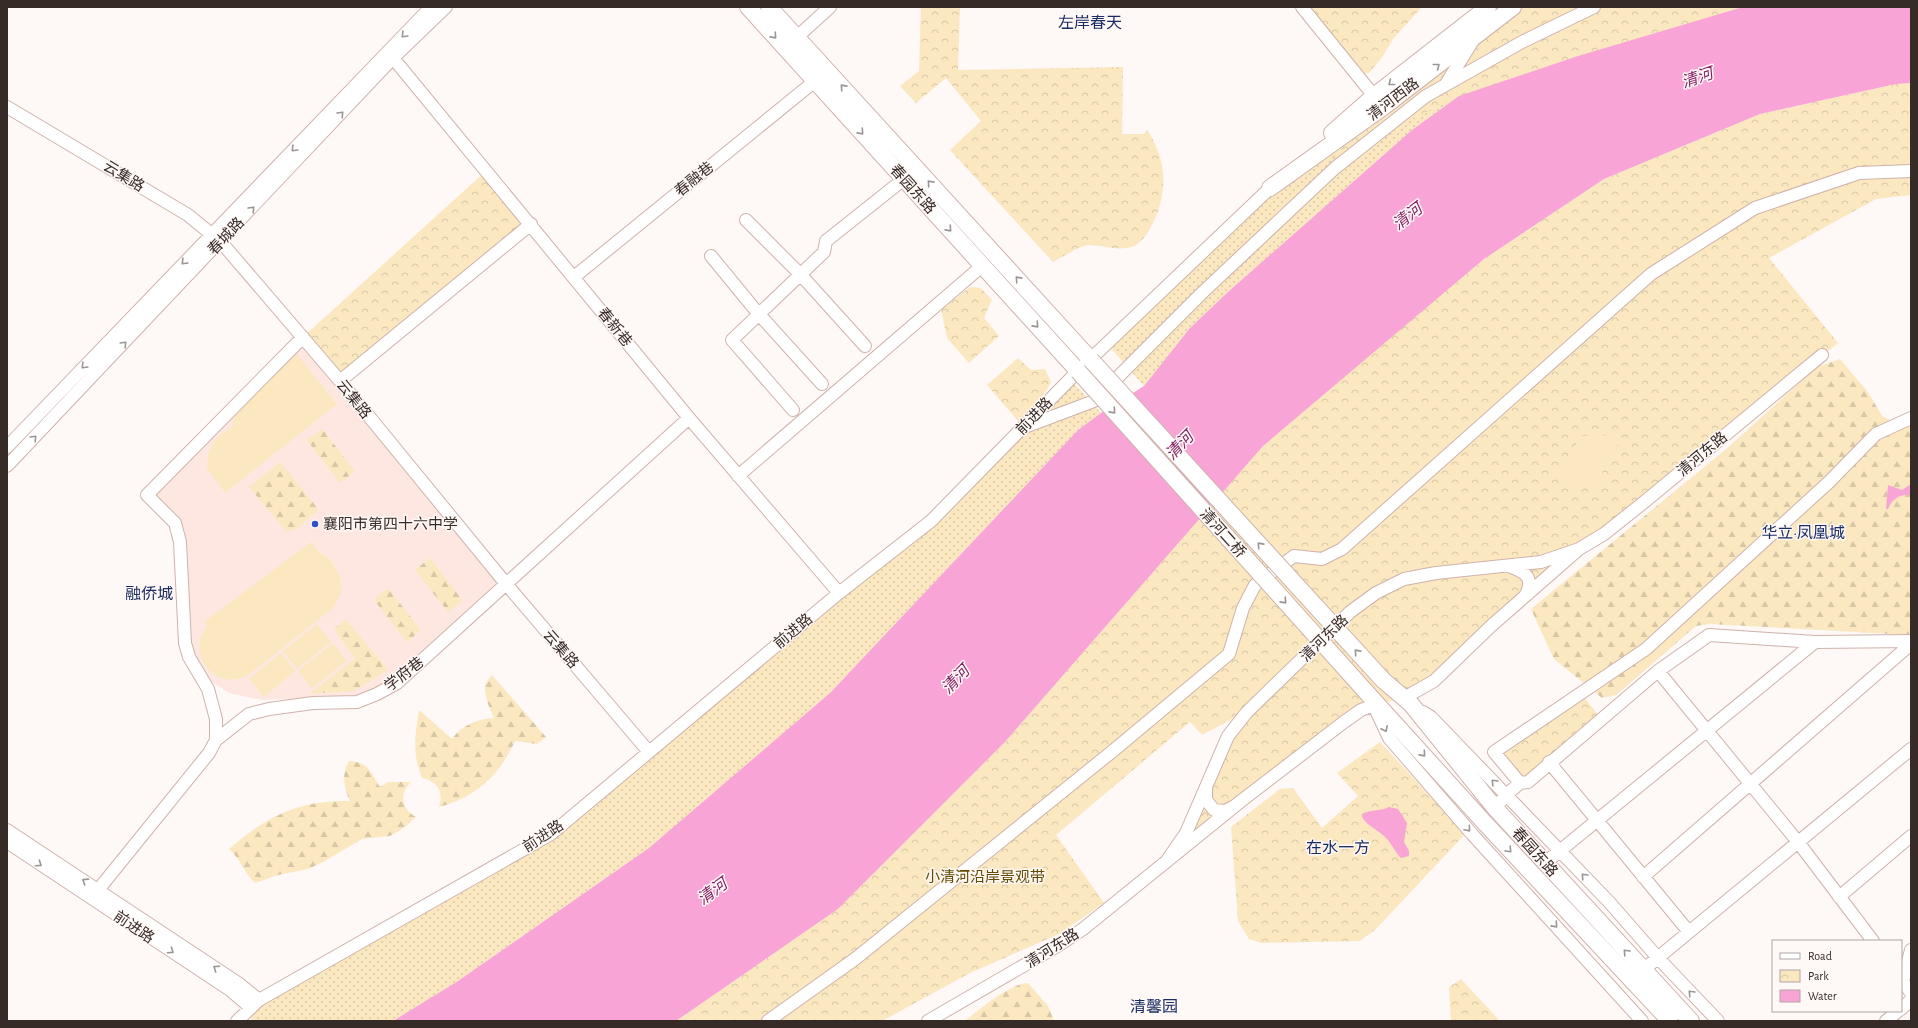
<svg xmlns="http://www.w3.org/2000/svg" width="1918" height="1028" font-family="'Alegreya Sans','Noto Sans SC',sans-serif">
	<defs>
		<pattern id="grass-dots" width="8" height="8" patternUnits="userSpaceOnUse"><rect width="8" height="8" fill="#fbe8c0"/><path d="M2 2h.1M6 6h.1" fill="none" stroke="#d8c7a5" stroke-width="1.8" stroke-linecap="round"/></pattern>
		<pattern id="forest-firs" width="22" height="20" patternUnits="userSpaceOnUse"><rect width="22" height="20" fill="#fbe8c0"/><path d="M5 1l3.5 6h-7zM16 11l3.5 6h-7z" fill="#d8c7a5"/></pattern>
		<pattern id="park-crowns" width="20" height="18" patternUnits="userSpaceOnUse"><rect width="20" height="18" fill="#fbe8c0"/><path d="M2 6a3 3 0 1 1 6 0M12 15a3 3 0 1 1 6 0" fill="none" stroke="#d8c7a5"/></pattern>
	</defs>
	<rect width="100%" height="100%" fill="#fef8f6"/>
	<path fill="#fee7e1" d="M 302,341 L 497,582 L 494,593 L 387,683 L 360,696 L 261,700 L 229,693 L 212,682 L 193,655 L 189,643 L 183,532 L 178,516 L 153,492 Z"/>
	<path fill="url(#grass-dots)" d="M 1743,8 L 1459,96 L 1412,130 L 1229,291 L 1190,328 L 1144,386 L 1107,344 L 1270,188 L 1386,105 Z
		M 1070,379 L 1101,413 L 1078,430 L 830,693 L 649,848 L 458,981 L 393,1021 L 253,1021 L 246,1012 L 551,834 L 931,521 Z"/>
	<path fill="url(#forest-firs)" d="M 1840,359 L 1867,391 L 1883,417 L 1899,423 L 1911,418 L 1911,635 L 1710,624 L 1696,626 L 1616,695 L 1602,698 L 1554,659 L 1531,609 L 1725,450 L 1817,367 Z
		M 322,429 L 355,471 L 340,483 L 307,440 Z
		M 280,462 L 319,510 L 296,529 L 287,532 L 249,487 Z
		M 430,558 L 463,601 L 448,612 L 415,570 Z
		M 388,588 L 421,630 L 407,642 L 374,600 Z
		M 346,619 L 388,670 L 354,691 L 309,694 L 355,659 L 334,629 Z
		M 492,675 L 546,737 L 537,744 L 515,741 C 499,776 476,797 439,807 C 444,793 438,781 422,778 C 412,754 415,736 419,710 L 452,739 C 462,725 477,719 494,718 C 488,705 485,698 485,684 Z
		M 349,761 C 369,762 370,772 380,787 L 388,782 L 411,782 C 399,794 401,809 416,817 L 405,827 L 390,836 L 362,839 L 323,862 L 308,869 L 278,875 L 255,883 C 244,873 240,858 229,849 C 267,816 299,800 350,801 C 344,788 341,774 349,761 Z
		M 1028,983 L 1048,1006 L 1054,1021 L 965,1021 C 980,1009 1009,984 1028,983 Z"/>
	<path fill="url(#park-crowns)" d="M 921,7 L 960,7 L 958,70 L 1123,67 L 1122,134 L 1144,134 L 1147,130 C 1167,159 1168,192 1153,223 C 1149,231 1143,242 1134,246 C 1118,252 1105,245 1089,245 C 1081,245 1061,258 1053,262 L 950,150 L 981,121 L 946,78 L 916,103 L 900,86 L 919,71 Z
		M 1302,7 L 1422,7 L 1393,39 L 1383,56 L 1369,73 L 1357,75 Z
		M 1513,7 L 1747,7 L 1459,96 L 1270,188 Z
		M 1911,83 L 1911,195 L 1876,199 L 1769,258 L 1838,343 L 1404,698 L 1374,705 L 1166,862 L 1245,712 L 1202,735 L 1190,722 L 1056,835 L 1104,903 L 1059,934 L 970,973 L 882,1021 L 676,1021 L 838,909 L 1004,743 L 1268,440 L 1484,259 L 1604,179 L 1760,114 L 1896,84 Z
		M 486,171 L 531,224 L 340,381 L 303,337 Z
		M 970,287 L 981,288 L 992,300 L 984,318 L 999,336 L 969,363 L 947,338 L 941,310 Z
		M 1018,358 L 1031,370 L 1045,369 L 1051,382 L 1041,399 L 1019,422 L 987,385 Z
		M 1581,693 L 1601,719 L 1528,782 L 1494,752 Z
		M 1380,742 L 1465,834 L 1376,929 L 1360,941 L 1261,943 L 1249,939 L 1238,921 L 1231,827 L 1280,789 L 1293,788 L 1322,828 L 1358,796 L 1337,773 Z
		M 1461,979 L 1500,1021 L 1451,1021 L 1449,987 Z"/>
	<path fill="#fbe8c0" d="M 295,352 L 337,404 L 225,493 L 214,477 L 207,470 C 207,447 214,438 233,426 L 234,413 Z
		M 1617,435 L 1618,457 L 1577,459 L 1576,436 Z
		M 1602,460 L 1603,483 L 1562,485 L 1561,462 Z
		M 311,542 L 319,552 L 329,558 L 340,575 L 341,593 L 334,607 L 247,676 C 239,679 230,681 222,678 C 201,672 192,643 207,627 L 204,622 Z
		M 317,624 L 331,642 L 297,669 L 283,651 Z
		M 333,643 L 347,661 L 312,688 L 298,671 Z
		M 281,653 L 295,671 L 264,697 L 249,679 Z"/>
	<path fill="#f9a4d6" d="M 1743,7 L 1911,7 L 1911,83 L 1896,84 L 1760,114 L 1604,179 L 1484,259 L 1263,446 L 1004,743 L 838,909 L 676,1021 L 393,1021 L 458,981 L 649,848 L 830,693 L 1078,430 L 1101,413 L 1144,386 L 1190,328 L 1229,291 L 1412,130 L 1459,96 L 1578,56 Z
		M 1911,484 L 1911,495 C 1900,494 1892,499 1888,509 L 1886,509 L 1888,485 L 1902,490 Z
		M 1389,807 L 1398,809 L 1407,823 L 1404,842 L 1409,851 L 1409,856 L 1401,858 C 1395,852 1392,844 1386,838 C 1379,830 1368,827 1362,817 L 1363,814 C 1370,809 1380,812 1389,807 Z"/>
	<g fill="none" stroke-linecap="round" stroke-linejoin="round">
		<g stroke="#cfb2ab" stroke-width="14">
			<path id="minor" d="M 1302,7 L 1374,96
				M 797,37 L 830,7
				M 393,58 L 689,418 L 839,593
				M 1446,84 L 1472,42
				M 7,107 L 188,215 L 221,242 L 340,381 L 507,585 L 649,752
				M 746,220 L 800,274 L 865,346
				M 711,256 L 757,312 L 822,384
				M 574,277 L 815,81
				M 340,381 L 531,224
				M 793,410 L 732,340 L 824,252 L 826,241 L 904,179
				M 1025,427 L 1094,401 L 1203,292 L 1335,168 L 1426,96 L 1522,42 L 1594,7
				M 7,447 L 431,7
				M 7,466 L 393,58 L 446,7
				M 738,476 L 982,266
				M 1511,567 C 1526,572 1535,579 1525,596
				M 1658,671 L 1798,842 L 1873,941
				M 1404,698 L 1434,681 L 1491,626 L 1579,549 L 1604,534 L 1643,503 L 1822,355
				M 1374,706 L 1389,738 L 1472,834 L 1642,1021
				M 1423,712 L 1431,717 L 1610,903 L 1658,958 L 1718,1021
				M 216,740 L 249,714 L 269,709 L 313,703 L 357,702 L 377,694 L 397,683 L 689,418
				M 1549,762 L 1689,932
				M 1520,783 L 1528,782 L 1658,671 L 1709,635 L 1815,642 L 1911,641
				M 1206,788 L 1206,800 L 1214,810 L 1225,811 L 1233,807
				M 1495,808 L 1506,795 L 1520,783 L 1494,752 L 1646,649 L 1829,482 L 1876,434 L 1911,418
				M 7,830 L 238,983 L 259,1000
				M 7,842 L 230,990 L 250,1007
				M 1166,862 L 1186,833 L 1228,736 L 1247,712 L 1350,612 L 1376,593 L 1404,579 L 1436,573 L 1541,562 L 1579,549
				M 1545,863 L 1815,642
				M 1643,877 L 1911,644
				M 98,890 L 209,753 L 216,740 L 216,719 L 208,689 L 189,657 L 185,643 L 180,542 L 175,523 L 147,495 L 303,337
				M 1839,897 L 1911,836
				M 1643,970 L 1911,749
				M 1901,979 L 1911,993
				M 1903,981 L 1911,950
				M 1901,1009 L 1911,1000
				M 237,1021 L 259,1000 L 551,834 L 839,593 L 931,521 L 1078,371 L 1270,188
				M 768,1021 L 855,959 L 1114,750 L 1229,654 L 1243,608 L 1255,585 L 1294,556 L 1322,559 L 1342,549 L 1651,274 L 1755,208 L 1859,173 L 1911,171
				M 928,1021 L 1059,945 L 1083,929 L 1241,801 L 1344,722 L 1361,710 L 1374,705
				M 1886,1021 L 1898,1011"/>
		</g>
		<g stroke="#cfb2ab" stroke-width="18">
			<path id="major" d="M 748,7 L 1078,371
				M 769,7 L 1091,360
				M 1332,133 L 1374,96 L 1488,7
				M 1270,188 L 1386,105 L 1513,7
				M 1383,680 L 1411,704 L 1495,808 L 1691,1021
				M 1368,694 L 1483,821 L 1670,1021"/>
		</g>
		<use href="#minor" stroke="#fff" stroke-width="12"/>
		<use href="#major" stroke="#fff" stroke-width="16"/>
		<g stroke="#cfb2ab" stroke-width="18" stroke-linecap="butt">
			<path id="major-bridge" d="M 1091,360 L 1383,680
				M 1078,371 L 1368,694"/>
		</g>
		<use href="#major-bridge" stroke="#fff" stroke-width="16"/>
	</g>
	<defs><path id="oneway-chevron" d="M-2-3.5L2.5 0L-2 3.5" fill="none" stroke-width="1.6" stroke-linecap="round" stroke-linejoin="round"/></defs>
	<g stroke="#9b9594">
		<use href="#oneway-chevron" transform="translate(404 35) rotate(134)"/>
		<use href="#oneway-chevron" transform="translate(774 36) rotate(48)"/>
		<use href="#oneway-chevron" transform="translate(1437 66) rotate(-38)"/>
		<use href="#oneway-chevron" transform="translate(1391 83) rotate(142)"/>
		<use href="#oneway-chevron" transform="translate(843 87) rotate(-132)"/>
		<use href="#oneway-chevron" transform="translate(341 114) rotate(-47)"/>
		<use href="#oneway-chevron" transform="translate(861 132) rotate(48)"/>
		<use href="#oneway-chevron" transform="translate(294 149) rotate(134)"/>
		<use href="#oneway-chevron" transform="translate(930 183) rotate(-132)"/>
		<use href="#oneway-chevron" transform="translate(252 209) rotate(-47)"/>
		<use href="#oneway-chevron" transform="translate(949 229) rotate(48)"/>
		<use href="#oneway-chevron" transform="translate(184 262) rotate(134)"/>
		<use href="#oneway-chevron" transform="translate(1018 279) rotate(-132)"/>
		<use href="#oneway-chevron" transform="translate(1036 325) rotate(48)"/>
		<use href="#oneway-chevron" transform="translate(124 344) rotate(-46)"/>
		<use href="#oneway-chevron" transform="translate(84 366) rotate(134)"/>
		<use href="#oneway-chevron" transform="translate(1113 411) rotate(48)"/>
		<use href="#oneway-chevron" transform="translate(34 438) rotate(-46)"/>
		<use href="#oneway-chevron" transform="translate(1260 545) rotate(-132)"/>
		<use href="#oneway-chevron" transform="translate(1284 601) rotate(48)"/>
		<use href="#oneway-chevron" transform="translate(1357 652) rotate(-132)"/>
		<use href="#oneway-chevron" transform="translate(1385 729) rotate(64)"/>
		<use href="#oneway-chevron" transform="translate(1423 754) rotate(48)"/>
		<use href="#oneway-chevron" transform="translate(1494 782) rotate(-134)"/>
		<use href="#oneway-chevron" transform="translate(1468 829) rotate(49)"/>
		<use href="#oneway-chevron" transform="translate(1509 850) rotate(47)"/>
		<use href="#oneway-chevron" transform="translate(39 864) rotate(34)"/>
		<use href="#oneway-chevron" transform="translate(1584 876) rotate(-133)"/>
		<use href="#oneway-chevron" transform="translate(85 881) rotate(-147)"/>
		<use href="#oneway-chevron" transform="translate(1555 925) rotate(48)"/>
		<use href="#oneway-chevron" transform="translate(171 951) rotate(34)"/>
		<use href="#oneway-chevron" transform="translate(1626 952) rotate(-133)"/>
		<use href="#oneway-chevron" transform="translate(216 968) rotate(-146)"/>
		<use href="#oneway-chevron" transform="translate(1691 993) rotate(-133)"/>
	</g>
	<circle fill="#3051c1" stroke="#fef8f6" stroke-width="1.5" cx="315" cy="524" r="4"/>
	<g text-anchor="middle" stroke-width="3" stroke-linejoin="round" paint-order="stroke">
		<g font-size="15" fill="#372b28" stroke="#fef8f6">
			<text transform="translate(1393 99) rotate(-37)" y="5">清河西路</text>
			<text transform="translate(124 176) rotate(31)" y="5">云集路</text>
			<text transform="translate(694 179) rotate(-39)" y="5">春融巷</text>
			<text transform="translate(913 189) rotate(48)" y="5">春园东路</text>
			<text transform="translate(226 236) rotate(-47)" y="5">春城路</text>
			<text transform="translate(615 327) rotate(51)" y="5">春新巷</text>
			<text transform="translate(354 399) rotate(51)" y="5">云集路</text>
			<text transform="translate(1034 416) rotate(-46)" y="5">前进路</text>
			<text transform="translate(1702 454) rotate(-40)" y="5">清河东路</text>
			<text transform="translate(1223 533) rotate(48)" y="5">清河二桥</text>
			<text transform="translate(793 631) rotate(-40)" y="5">前进路</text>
			<text transform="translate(1324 638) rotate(-44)" y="5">清河东路</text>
			<text transform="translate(561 649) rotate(49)" y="5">云集路</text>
			<text transform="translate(404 674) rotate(-38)" y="5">学府巷</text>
			<text transform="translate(543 836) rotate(-33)" y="5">前进路</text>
			<text transform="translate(1535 852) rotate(48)" y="5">春园东路</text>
			<text transform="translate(134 927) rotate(34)" y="5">前进路</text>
			<text transform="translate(1052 948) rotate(-32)" y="5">清河东路</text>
		</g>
		<g font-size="15" fill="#372b28" stroke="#fef8f6" text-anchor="start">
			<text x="323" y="529">襄阳市第四十六中学</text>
		</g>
		<g font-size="15" fill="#644a00" stroke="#fef8f6">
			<text x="985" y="882">小清河沿岸景观带</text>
		</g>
		<g font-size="16" fill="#1a2c63" stroke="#fef8f6">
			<text x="1090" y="28">左岸春天</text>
			<text x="1803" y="538">华立·凤凰城</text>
			<text x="149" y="599">融侨城</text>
			<text x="1338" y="853">在水一方</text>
			<text x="1154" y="1012">清馨园</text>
		</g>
		<g font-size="16" font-style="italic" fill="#832364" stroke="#fef8f6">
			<text transform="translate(1697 77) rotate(-19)" y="6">清河</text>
			<text transform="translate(1407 216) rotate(-38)" y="6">清河</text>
			<text transform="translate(1179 445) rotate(-46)" y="6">清河</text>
			<text transform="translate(955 679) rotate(-46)" y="6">清河</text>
			<text transform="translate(712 891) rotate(-36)" y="6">清河</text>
		</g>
	</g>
	<rect width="1918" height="1028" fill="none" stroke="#372b28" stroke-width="16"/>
	<rect x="1772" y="940" width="130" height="72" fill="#fef8f6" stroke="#aea6a4"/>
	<rect x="1780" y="953" width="20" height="6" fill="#ffffff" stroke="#aea6a4"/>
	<text x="1808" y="960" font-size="12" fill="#372b28">Road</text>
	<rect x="1780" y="970" width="20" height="12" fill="url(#park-crowns)" stroke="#aea6a4"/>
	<text x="1808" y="980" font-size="12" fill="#372b28">Park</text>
	<rect x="1780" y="990" width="20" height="12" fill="#f9a4d6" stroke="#aea6a4"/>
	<text x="1808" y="1000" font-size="12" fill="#372b28">Water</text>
</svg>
